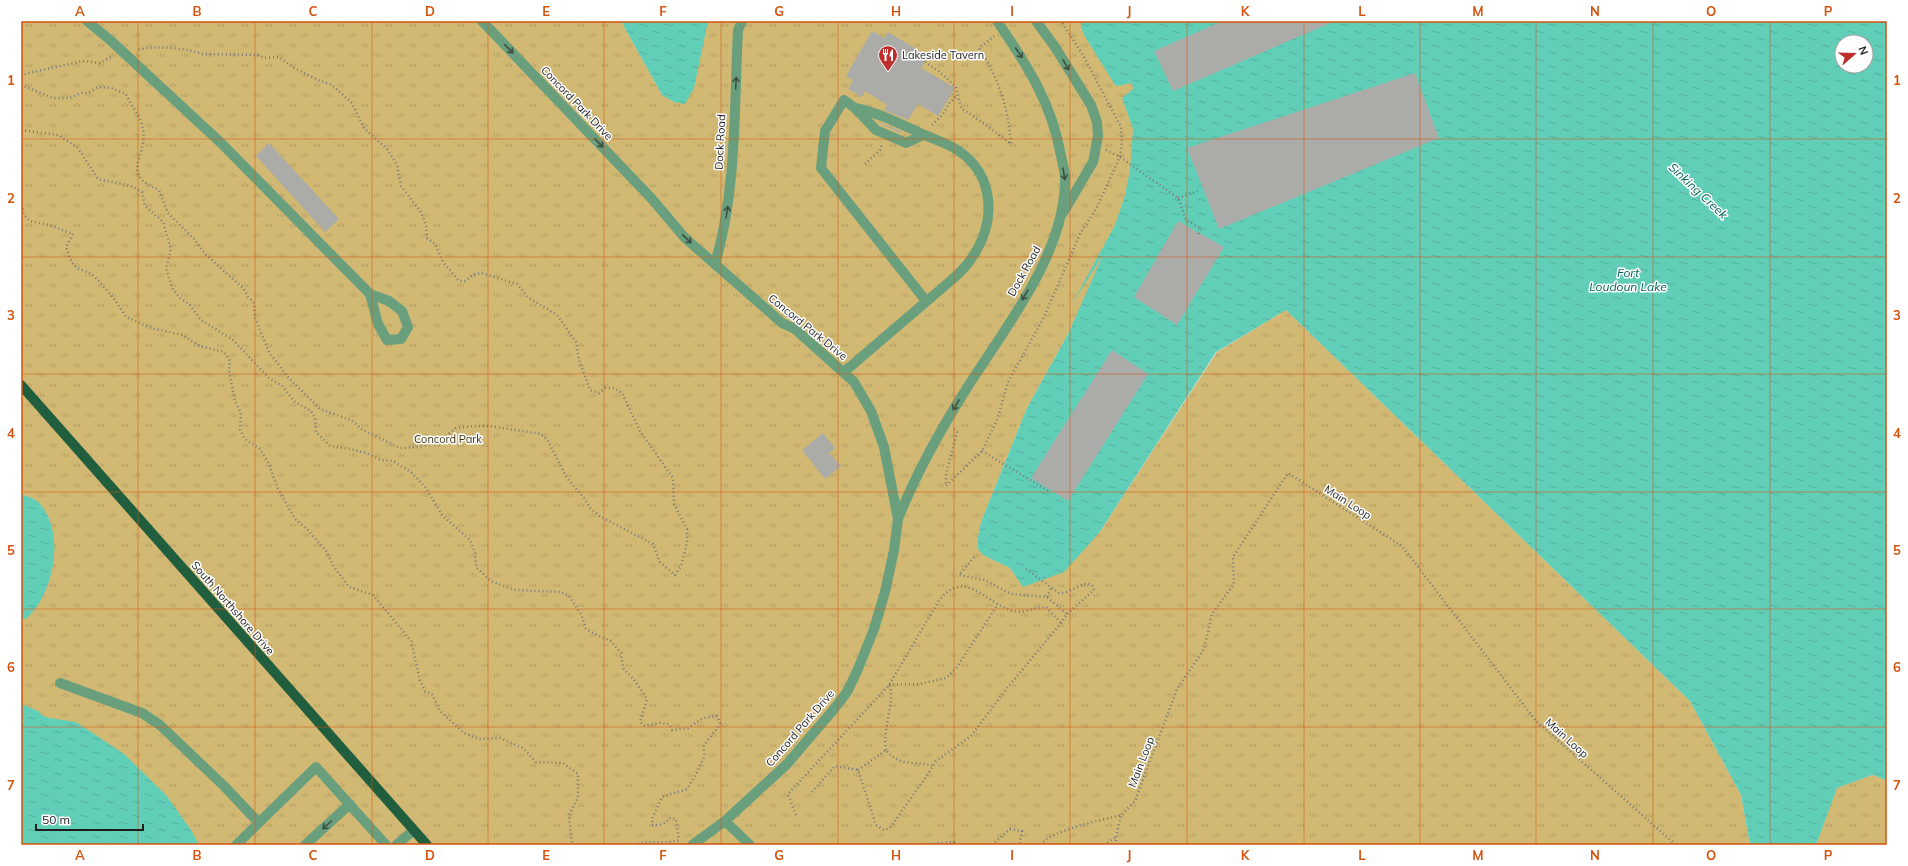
<svg xmlns="http://www.w3.org/2000/svg" width="1908" height="866" font-family="Mulish,sans-serif">
	<defs>
		<pattern id="park-tufts" width="24" height="20" patternUnits="userSpaceOnUse"><rect width="24" height="20" fill="#d1b973"/><path d="M3 7l-1-3M5 7V3M7 7l1-3M15 17l-1-3M17 17v-4M19 17l1-3" fill="none" stroke="#b39e63"/></pattern>
		<pattern id="water-ripples" width="26" height="14" patternUnits="userSpaceOnUse"><rect width="26" height="14" fill="#61ceb8"/><path d="M2 4q2-2 4 0t4 0M15 11q2-2 4 0t4 0" fill="none" stroke="#54b09e"/></pattern>
	</defs>
	<rect width="100%" height="100%" fill="#dfe1de"/>
	<path fill="url(#park-tufts)" d="M 21,21 L 621,21 L 662,95 L 701,21 L 1102,21 L 1120,47 L 1152,134 L 1099,267 L 1068,334 L 1027,408 L 981,522 L 984,555 L 1010,568 L 1015,575 L 1099,533 L 1217,352 L 1286,310 L 1690,701 L 1741,795 L 1750,845 L 171,845 L 21,712 L 21,619 L 26,619 L 36,500 L 21,494 Z
		M 1872,775 L 1887,780 L 1887,845 L 1816,845 L 1836,788 Z"/>
	<path fill="url(#water-ripples)" fill-rule="evenodd" d="M 621,21 L 708,21 L 694,88 L 685,104 L 674,102 L 662,95 Z
		M 1082,21 L 1887,21 L 1887,780 L 1872,775 L 1837,788 L 1816,845 L 1750,845 L 1741,795 L 1690,701 L 1286,310 L 1216,352 L 1099,533 L 1064,572 L 1023,587 L 1010,568 L 983,555 L 978,549 L 978,537 L 981,522 L 1027,408 L 1068,334 L 1103,255 L 1072,304 L 1115,225 L 1125,195 L 1130,170 L 1133,129 L 1122,98 L 1134,88 L 1131,83 L 1118,86 L 1115,85 L 1084,35 L 1081,27 ZM 1842,42 L 1866,42 L 1866,66 L 1842,66 Z
		M 21,494 C 26,496 34,498 38,502 C 67,531 54,594 26,619 L 21,619 Z
		M 21,704 L 38,711 L 43,716 L 49,718 L 76,722 L 124,754 L 166,795 L 191,830 L 199,845 L 21,845 Z"/>
	<path fill="#abaca8" d="M 1223,21 L 1335,21 L 1173,91 L 1154,51 Z
		M 872,31 L 884,38 L 888,32 L 928,56 L 921,68 L 955,88 L 938,116 L 918,104 L 908,120 L 884,110 L 887,105 L 865,91 L 862,97 L 848,89 L 853,80 L 846,76 Z
		M 1415,73 L 1439,138 L 1219,229 L 1187,148 Z
		M 877,122 L 878,122 L 901,131 L 900,133 Z
		M 269,143 L 339,219 L 325,232 L 256,156 Z
		M 1178,221 L 1224,247 L 1177,325 L 1134,297 Z
		M 1112,350 L 1148,374 L 1068,501 L 1031,478 Z
		M 823,433 L 835,448 L 829,453 L 841,466 L 825,479 L 802,450 Z"/>
	<g fill="none" stroke-linecap="round" stroke-linejoin="round">
		<path stroke="#777877" stroke-width="2.5" stroke-dasharray="1 3" stroke-linecap="butt" d="M 925,62 L 940,72 L 956,87 L 961,108 L 986,125 L 1011,144 C 1008,107 999,79 979,48 L 994,36
			M 21,76 L 29,73 L 83,61 L 100,63 L 111,57
			M 21,85 L 53,98 L 69,98 L 82,93 L 88,93 L 98,87 L 111,88 L 126,94 C 131,106 142,118 143,130 C 148,158 118,173 159,190 L 168,213 L 195,240 L 205,254 L 244,289 L 248,297 L 254,303 L 255,318 L 269,352 L 287,376 L 320,409 L 351,420 L 363,430 L 400,448 L 419,447 L 439,442 L 456,428 L 473,426 L 490,426 L 541,434 L 548,441 L 567,478 L 584,498 L 590,508 L 601,517 L 653,544 L 660,562 L 675,575 L 681,566 L 687,542 L 687,529 L 674,504 L 673,478 L 640,431 L 622,393 L 614,388 L 605,388 L 599,393 L 590,390 L 579,360 L 576,342 L 557,315 L 529,298 L 517,284 L 481,273 L 473,275 L 465,281 L 459,281 L 443,262 L 435,244 L 427,238 L 426,225 L 421,212 L 401,186 L 397,165 L 387,149 L 364,128 L 352,103 L 332,85 L 318,80 L 294,68 L 279,57 L 264,58 L 259,55 L 202,54 C 186,48 153,45 137,50
			M 932,125 L 943,114 L 950,102 L 957,96
			M 21,130 L 58,135 L 78,148 L 98,179 L 131,186 L 142,192 L 145,206 L 163,222 L 171,249 L 166,269 L 173,289 L 180,298 L 189,304 L 201,320 L 233,340 L 269,378 L 282,386 L 295,402 L 311,411 L 315,418 L 316,432 L 330,446 L 351,449 L 366,453 L 381,460 L 393,461 L 411,472 L 426,488 L 442,515 L 470,540 L 475,553 L 476,567 L 491,581 L 514,590 L 561,592 L 569,596 L 581,614 L 586,629 L 599,636 L 611,641 L 621,653 L 623,668 L 635,681 L 647,699 L 640,722 L 645,726 L 660,723 L 669,724 L 672,730 L 688,728 L 703,718 L 717,716 L 720,723 C 716,732 708,738 704,746 C 703,749 705,753 704,756 C 700,768 694,778 687,789 L 662,797 L 652,819 L 652,825 C 660,825 665,825 669,818 L 676,819 L 679,840
			M 1106,150 L 1120,157 L 1178,198 L 1186,220 L 1201,229 L 1198,235
			M 865,164 L 880,150 L 882,145
			M 1178,198 L 1198,191
			M 21,201 L 24,215 L 30,221 L 52,226 L 73,234 L 66,247 L 72,263 L 77,268 L 92,274 L 99,281 L 115,300 L 126,317 L 151,328 L 182,335 L 200,346 L 224,352 L 230,361 L 229,371 L 235,401 L 241,413 L 240,430 L 245,439 L 260,449 L 269,464 L 277,487 L 295,519 L 307,529 L 326,551 L 334,567 L 349,587 L 373,595 L 411,641 L 420,680 L 425,691 L 432,694 L 440,711 L 464,733 L 479,739 L 500,738 L 523,748 L 536,762 L 563,763 L 578,774 L 578,798 L 569,815 L 572,845
			M 954,429 L 957,432 L 946,474 L 946,486 L 982,451 L 997,420 L 1008,382 L 1044,317 L 1080,234 L 1096,209 L 1120,157 L 1122,142 L 1121,127 L 1083,55 L 1061,21
			M 982,451 L 1050,492
			M 1026,569 L 1059,593 C 1071,594 1081,580 1092,585 L 1094,590 L 1067,614
			M 1047,597 L 1051,588
			M 889,685 L 920,684 L 946,678 L 957,667 L 998,604
			M 886,750 C 882,730 896,697 889,685
			M 858,770 L 886,750 C 900,768 915,760 932,766
			M 812,792 L 835,766 L 858,770 L 876,825 L 884,830 L 890,828 L 928,774 L 936,761 L 971,736 L 1008,687 L 1061,623 L 1067,614 L 1047,597 L 1011,594 L 985,580 L 959,575 L 976,555
			M 796,815 L 788,794 L 889,685 L 938,602 C 965,566 984,603 1013,611 C 1023,614 1035,607 1046,607 L 1061,623
			M 634,845 C 650,839 664,845 680,840
			M 918,845 L 954,842 L 953,845
			M 992,845 L 1010,829 L 1022,831 L 1019,845
			M 1041,845 C 1050,830 1103,820 1121,815
			M 1104,845 L 1116,837
			M 1116,845 L 1116,837 L 1121,815 L 1135,801 L 1177,689 L 1204,649 L 1212,614 L 1234,584 L 1233,557 L 1288,473 L 1402,546 L 1536,721 L 1676,845"/>
		<path stroke="#6a9f7e" stroke-width="10" d="M 87,21 L 110,40 L 220,142 L 370,294 L 389,301 L 402,311 L 408,327 L 401,339 L 387,340 L 378,324 L 370,294
			M 482,21 L 652,199 L 685,238 L 782,323 L 795,329 L 854,382 L 871,411 L 884,447 L 898,519 L 894,550 L 885,592 L 874,629 L 858,669 L 847,692 L 834,709 L 787,764 L 725,821 L 692,845
			M 1036,21 L 1055,47 L 1091,105 L 1097,122 L 1098,136 L 1093,162 L 1063,213
			M 923,135 L 906,143 L 876,130 L 855,108 L 844,100 L 825,131 L 821,168 L 926,301
			M 715,264 C 737,189 734,108 738,30 L 742,21
			M 844,372 L 955,277 C 960,272 967,266 971,259 C 996,224 996,177 959,151 C 948,143 933,139 920,133 C 899,123 879,113 855,108
			M 898,519 C 916,474 939,432 965,391 C 1003,330 1063,258 1065,183 C 1066,175 1063,165 1061,156 C 1052,103 1027,65 997,21
			M 60,683 L 142,713 L 160,725 L 224,786 L 258,822
			M 725,821 L 750,845
			M 236,845 L 316,767 L 386,845
			M 305,845 L 350,804
			M 396,845 L 413,831"/>
		<path stroke="#205e3d" stroke-width="10" d="M 21,385 L 427,845"/>
	</g>
	<defs><path id="oneway-shaft" d="M-6 0H5M1.5-3L5.5 0L1.5 3" fill="none" stroke-width="1.6" stroke-linecap="round" stroke-linejoin="round"/></defs>
	<g stroke="#3b5043">
		<use href="#oneway-shaft" transform="translate(509 49) rotate(46)"/>
		<use href="#oneway-shaft" transform="translate(1019 53) rotate(56)"/>
		<use href="#oneway-shaft" transform="translate(1066 65) rotate(59)"/>
		<use href="#oneway-shaft" transform="translate(736 83) rotate(-87)"/>
		<use href="#oneway-shaft" transform="translate(599 143) rotate(46)"/>
		<use href="#oneway-shaft" transform="translate(1064 174) rotate(80)"/>
		<use href="#oneway-shaft" transform="translate(727 212) rotate(-81)"/>
		<use href="#oneway-shaft" transform="translate(687 239) rotate(44)"/>
		<use href="#oneway-shaft" transform="translate(1025 295) rotate(121)"/>
		<use href="#oneway-shaft" transform="translate(956 405) rotate(121)"/>
		<use href="#oneway-shaft" transform="translate(327 825) rotate(138)"/>
	</g>
	<path fill="none" stroke="#d4530e" stroke-width="1" stroke-opacity="0.55" d="M 138,21 L 138,845M 255,21 L 255,845M 372,21 L 372,845M 488,21 L 488,845M 604,21 L 604,845M 721,21 L 721,845M 838,21 L 838,845M 954,21 L 954,845M 1070,21 L 1070,845M 1187,21 L 1187,845M 1304,21 L 1304,845M 1420,21 L 1420,845M 1536,21 L 1536,845M 1653,21 L 1653,845M 1770,21 L 1770,845M 21,139 L 1887,139M 21,257 L 1887,257M 21,374 L 1887,374M 21,492 L 1887,492M 21,609 L 1887,609M 21,727 L 1887,727"/>
	<defs>
		<g id="restaurant-pin" transform="scale(1)"><path d="M0 17L-7.5 6A9.5 9.5 0 1 1 7.5 6Z" fill="#bc2d2c" stroke="#fff"/><path d="M-5-6h1v4h1v-4h1v4h1v-4h1v5L-1.5 .5V6h-2V.5L-5-1ZM5-6V6H3V1.5H1.5Q1.5-4 5-6Z" fill="#fff"/></g>
	</defs>
	<g fill-rule="evenodd">
		<use href="#restaurant-pin" x="888" y="55"/>
	</g>
	<g text-anchor="middle" stroke-width="3" stroke-linejoin="round" paint-order="stroke">
		<g font-size="11" fill="#1b1c1b" stroke="#fff" text-anchor="start">
			<text x="902" y="59">Lakeside Tavern</text>
		</g>
		<g font-size="11" fill="#1b1c1b" stroke="#fff">
			<text transform="translate(577 103) rotate(46)" y="4">Concord Park Drive</text>
			<text transform="translate(720 142) rotate(-87)" y="4">Dock Road</text>
			<text transform="translate(1024 271) rotate(-61)" y="4">Dock Road</text>
			<text transform="translate(808 327) rotate(39)" y="4">Concord Park Drive</text>
			<text transform="translate(1348 502) rotate(33)" y="4">Main Loop</text>
			<text transform="translate(233 608) rotate(49)" y="4">South Northshore Drive</text>
			<text transform="translate(800 728) rotate(-49)" y="4">Concord Park Drive</text>
			<text transform="translate(1567 738) rotate(42)" y="4">Main Loop</text>
			<text transform="translate(1141 762) rotate(-69)" y="4">Main Loop</text>
		</g>
		<g font-size="11" fill="#3e320e" stroke="#fff">
			<text x="448" y="443">Concord Park</text>
		</g>
		<g font-size="12" font-style="italic" fill="#056456" stroke="#fff">
			<text transform="translate(1698 191) rotate(43)" y="4">Sinking Creek</text>
			<text x="1628" y="277">Fort<tspan x="1628" dy="14">Loudoun Lake</tspan></text>
		</g>
	</g>
	<rect width="1908" height="866" fill="none" stroke="#ffffff" stroke-width="44"/>
	<g transform="translate(1854 54) rotate(70)"><circle r="19" fill="#ffffff" stroke="#a4a4a4"/>
	<path d="M0-3L7 15L0 10L-7 15Z" fill="#bc2d2c"/>
	<text y="-6" font-size="11" font-weight="bold" text-anchor="middle" fill="#1b1c1b">N</text>
	</g>
	<path d="M36 824v6h107v-6" fill="none" stroke="#1b1c1b" stroke-width="2"/>
	<text x="42" y="824" font-size="12" fill="#1b1c1b" stroke="#ffffff" stroke-width="3" paint-order="stroke">50 m</text>
	<rect x="22" y="22" width="1864" height="822" fill="none" stroke="#d4530e" stroke-width="1.5"/>
	<g font-size="13" text-anchor="middle" font-weight="bold" fill="#d4530e">
		<text x="80" y="16">A</text>
		<text x="197" y="16">B</text>
		<text x="313" y="16">C</text>
		<text x="430" y="16">D</text>
		<text x="546" y="16">E</text>
		<text x="663" y="16">F</text>
		<text x="779" y="16">G</text>
		<text x="896" y="16">H</text>
		<text x="1012" y="16">I</text>
		<text x="1129" y="16">J</text>
		<text x="1245" y="16">K</text>
		<text x="1362" y="16">L</text>
		<text x="1478" y="16">M</text>
		<text x="1595" y="16">N</text>
		<text x="1711" y="16">O</text>
		<text x="1828" y="16">P</text>
		<text x="11" y="85">1</text>
		<text x="1897" y="85">1</text>
		<text x="11" y="203">2</text>
		<text x="1897" y="203">2</text>
		<text x="11" y="320">3</text>
		<text x="1897" y="320">3</text>
		<text x="11" y="438">4</text>
		<text x="1897" y="438">4</text>
		<text x="11" y="555">5</text>
		<text x="1897" y="555">5</text>
		<text x="11" y="672">6</text>
		<text x="1897" y="672">6</text>
		<text x="11" y="790">7</text>
		<text x="1897" y="790">7</text>
		<text x="80" y="860">A</text>
		<text x="197" y="860">B</text>
		<text x="313" y="860">C</text>
		<text x="430" y="860">D</text>
		<text x="546" y="860">E</text>
		<text x="663" y="860">F</text>
		<text x="779" y="860">G</text>
		<text x="896" y="860">H</text>
		<text x="1012" y="860">I</text>
		<text x="1129" y="860">J</text>
		<text x="1245" y="860">K</text>
		<text x="1362" y="860">L</text>
		<text x="1478" y="860">M</text>
		<text x="1595" y="860">N</text>
		<text x="1711" y="860">O</text>
		<text x="1828" y="860">P</text>
	</g>
</svg>
